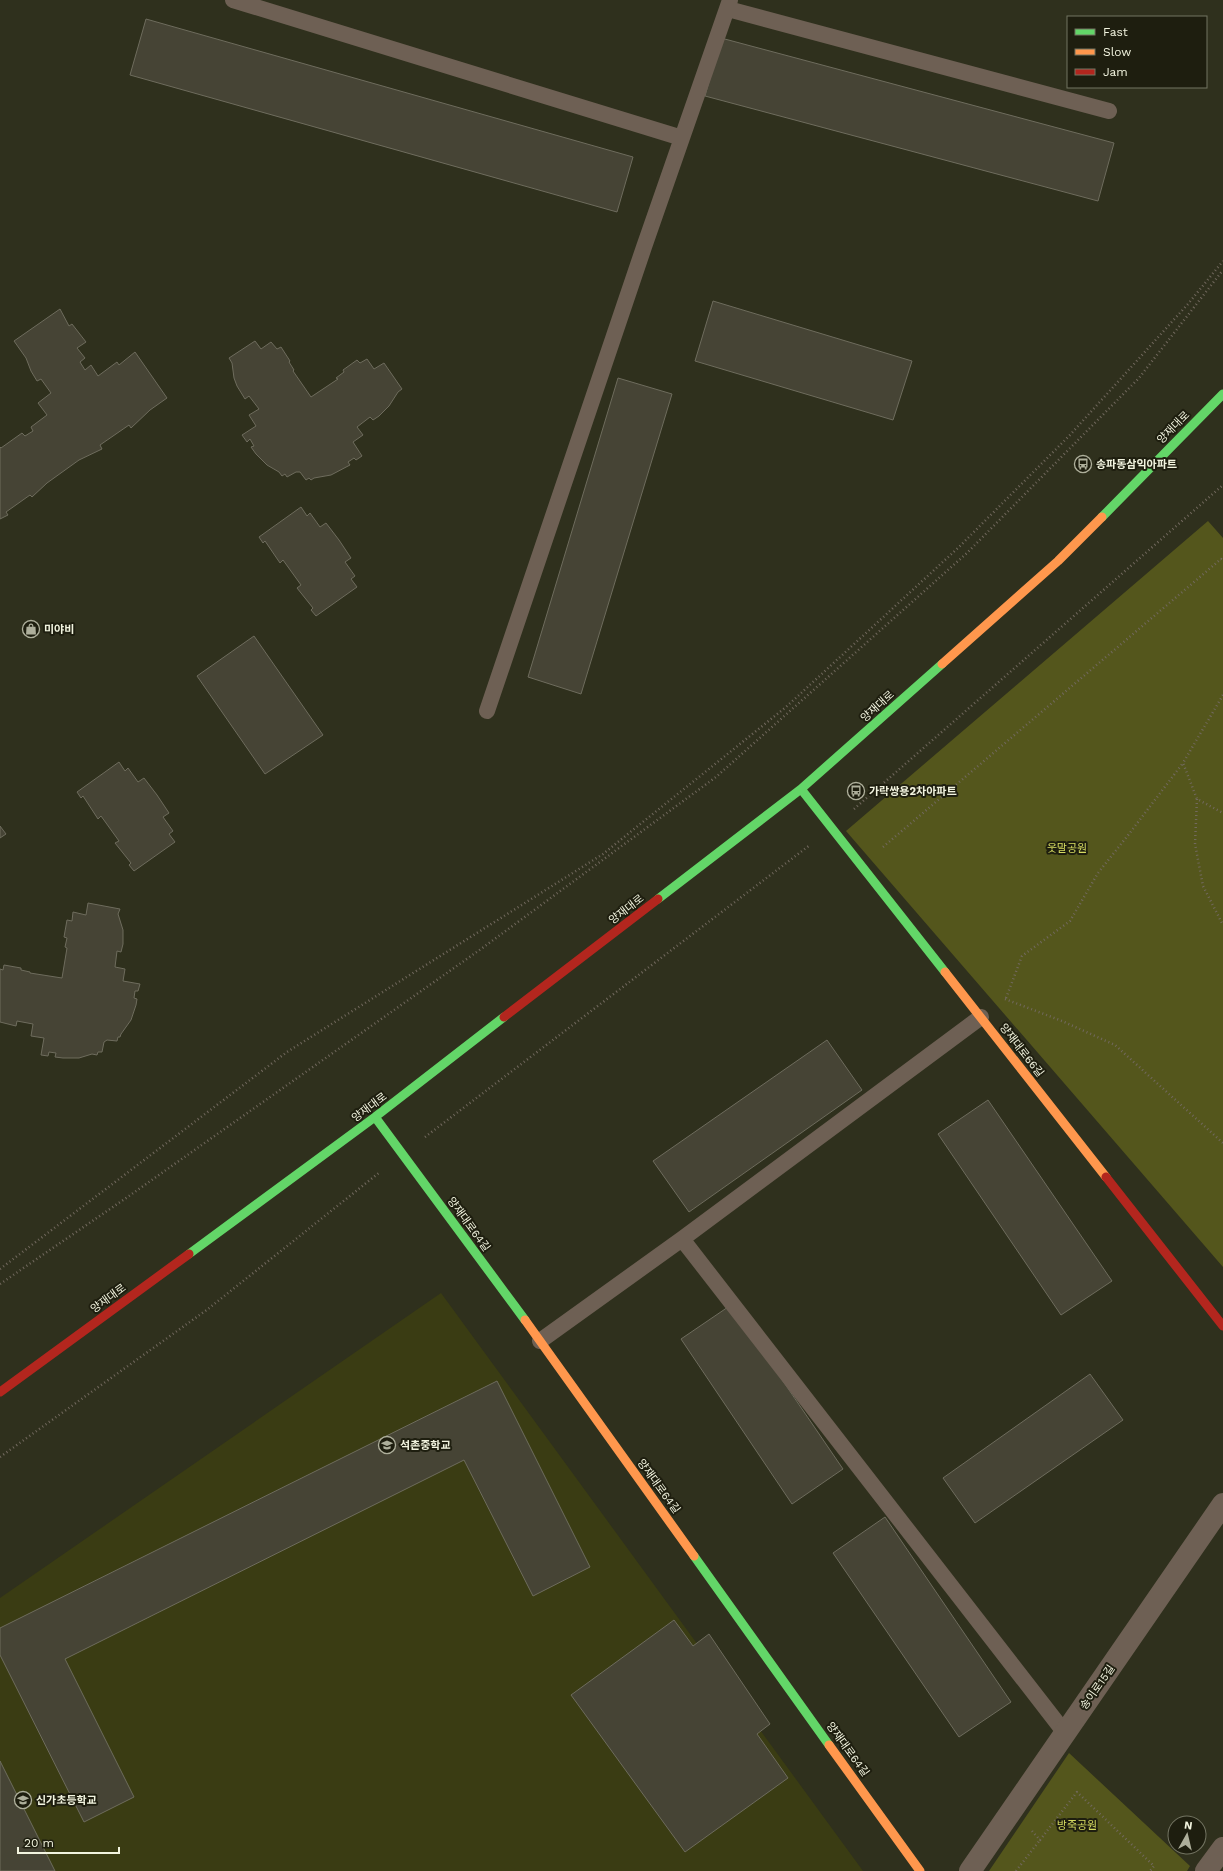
<svg xmlns="http://www.w3.org/2000/svg" width="1223" height="1871" font-family="'Work Sans','Noto Sans KR',sans-serif">
	<rect width="100%" height="100%" fill="#2f301d"/>
	<path fill="#3a3c13" d="M 441,1293 L 863,1871 L 0,1871 L 0,1598 Z"/>
	<path fill="#54561c" d="M 1208,521 L 1223,538 L 1223,1267 L 846,831 Z
		M 1069,1753 L 1190,1866 L 1187,1871 L 989,1871 Z"/>
	<path fill="#464435" stroke="#6e6c5d" d="M 146,19 L 633,157 L 617,212 L 130,75 Z
		M 721,38 L 1114,143 L 1098,201 L 705,96 Z
		M 713,301 L 912,361 L 893,420 L 695,361 Z
		M 60,309 L 69,326 L 72,324 L 86,342 L 77,348 L 85,358 L 80,362 L 85,370 L 91,365 L 98,376 L 117,362 L 119,365 L 135,352 L 167,398 L 150,410 L 131,428 L 129,425 L 100,445 L 102,449 L 79,460 L 47,483 L 32,497 L 30,495 L 6,512 L 8,515 L 0,519 L 0,447 L 1,448 L 22,433 L 25,436 L 33,431 L 31,427 L 47,415 L 38,403 L 51,393 L 41,379 L 37,381 L 31,371 L 26,358 L 14,341 Z
		M 255,341 L 261,349 L 271,342 L 277,349 L 281,347 L 290,361 L 289,362 L 294,370 L 293,371 L 311,397 L 338,379 L 336,378 L 344,372 L 343,370 L 357,360 L 360,363 L 367,359 L 374,369 L 384,363 L 402,389 L 398,392 L 389,406 L 379,416 L 373,420 L 370,417 L 357,427 L 363,435 L 353,442 L 362,456 L 356,460 L 354,458 L 348,462 L 350,465 L 331,475 L 314,478 L 311,480 L 309,478 L 306,480 L 300,472 L 296,472 L 287,477 L 285,474 L 282,476 L 279,472 L 267,465 L 256,454 L 251,447 L 254,446 L 250,439 L 247,442 L 242,435 L 256,426 L 249,415 L 259,409 L 249,396 L 245,399 L 237,386 L 234,378 L 232,363 L 229,358 Z
		M 618,378 L 672,394 L 581,694 L 528,677 Z
		M 301,507 L 307,516 L 310,513 L 320,527 L 326,523 L 339,540 L 351,558 L 345,562 L 355,576 L 351,579 L 357,587 L 316,616 L 311,610 L 313,608 L 297,588 L 301,585 L 283,560 L 280,563 L 265,541 L 263,543 L 259,537 Z
		M 254,636 L 323,735 L 265,774 L 197,676 Z
		M 119,762 L 125,771 L 128,768 L 138,782 L 144,778 L 157,795 L 169,813 L 163,817 L 173,831 L 169,834 L 175,842 L 134,871 L 129,865 L 131,863 L 115,843 L 119,841 L 101,816 L 98,819 L 83,796 L 81,798 L 77,792 Z
		M 0,826 L 6,834 L 0,838 Z
		M 88,903 L 120,909 L 118,914 L 123,930 L 123,944 L 121,952 L 117,951 L 115,967 L 125,969 L 123,981 L 140,984 L 138,991 L 135,991 L 134,998 L 137,999 L 136,1005 L 131,1020 L 121,1034 L 120,1037 L 118,1037 L 117,1041 L 107,1040 L 104,1042 L 102,1052 L 98,1052 L 97,1055 L 92,1054 L 79,1058 L 63,1058 L 55,1057 L 56,1053 L 49,1052 L 48,1056 L 41,1055 L 44,1038 L 31,1036 L 33,1024 L 17,1021 L 16,1026 L 0,1022 L 0,969 L 3,970 L 4,965 L 21,968 L 21,970 L 30,972 L 30,973 L 62,978 L 67,948 L 65,947 L 67,938 L 64,937 L 67,920 L 72,921 L 73,912 L 86,915 Z
		M 827,1040 L 862,1090 L 689,1212 L 653,1161 Z
		M 988,1100 L 1112,1281 L 1061,1315 L 938,1134 Z
		M 731,1305 L 843,1469 L 792,1504 L 681,1339 Z
		M 1090,1374 L 1123,1420 L 975,1523 L 943,1478 Z
		M 497,1381 L 590,1567 L 533,1596 L 464,1460 L 65,1659 L 134,1797 L 84,1822 L 0,1655 L 0,1628 Z
		M 885,1517 L 1011,1702 L 959,1737 L 833,1553 Z
		M 674,1620 L 693,1646 L 709,1634 L 770,1724 L 757,1734 L 788,1778 L 685,1852 L 571,1695 Z
		M 0,1761 L 55,1871 L 0,1871 Z"/>
	<g fill="none" stroke-linecap="round" stroke-linejoin="round">
		<path stroke="#72695e" stroke-width="2.5" stroke-dasharray="1 3" stroke-linecap="butt" d="M 1223,695 L 1183,763 L 1197,799 L 1223,813
			M 1197,799 L 1195,844 L 1203,886 L 1223,925
			M 854,809 L 1223,485
			M 883,847 L 1221,559 L 1223,561
			M 1006,998 L 1022,956 L 1070,921 L 1098,873 L 1129,834 L 1183,763
			M 1005,999 L 1062,1021 L 1115,1045 L 1223,1143
			M 425,1137 L 810,845
			M 0,1269 L 287,1052 L 603,854 L 786,707 L 959,547 L 1070,435 L 1188,304 L 1223,261
			M 0,1284 L 129,1196 L 481,949 L 716,777 L 967,553 L 1139,378 L 1223,270
			M 0,1457 L 208,1309 L 380,1172
			M 1032,1831 L 1040,1840 L 1077,1792 L 1154,1866 L 1150,1871
			M 1016,1871 L 1040,1840"/>
		<path stroke="#6e6054" stroke-width="16" d="M 233,0 L 682,138
			M 728,9 L 1109,111
			M 487,711 L 644,247 L 730,0
			M 682,1239 L 1065,1733
			M 540,1341 L 682,1239 L 981,1017"/>
		<path stroke="#6e6054" stroke-width="22" d="M 970,1871 L 1223,1504
			M 1206,1871 L 1223,1848"/>
		<path stroke="#63d668" stroke-width="9" d="M 1102,517 L 1223,394
			M 801,789 L 945,972
			M 658,899 L 801,789 L 942,664
			M 375,1117 L 525,1320
			M 189,1254 L 375,1117 L 504,1017
			M 694,1556 L 829,1745"/>
		<path stroke="#ff974d" stroke-width="9" d="M 942,664 L 1058,561 L 1102,517
			M 945,972 L 1106,1177
			M 525,1320 L 694,1556
			M 829,1745 L 920,1871"/>
		<path stroke="#b3261e" stroke-width="9" d="M 504,1017 L 658,899
			M 1106,1177 L 1223,1326
			M 0,1392 L 189,1254"/>
	</g>
	<defs>
		<g id="bus-ring" transform="scale(0.9)"><circle r="9.5" fill="#1e1e0f" stroke="#aeaf9b" stroke-width="1.5"/><path d="M-5-6H5V4H4V6H2V4H-2V6H-4V4H-5ZM-3.5-4V0h7V-4ZM-3.5 1.2v1.5H-2V1.2ZM2 1.2v1.5H3.5V1.2Z" fill="#aeaf9b"/></g>
		<g id="shop-ring" transform="scale(0.9)"><circle r="9.5" fill="#1e1e0f" stroke="#aeaf9b" stroke-width="1.5"/><path d="M-5-2.5h2.3a2.7 3.5 0 0 1 5.4 0H5L5.5 6h-11ZM-1.5-2.5h3a1.5 2.3 0 0 0-3 0Z" fill="#aeaf9b"/></g>
		<g id="school-ring" transform="scale(0.9)"><circle r="9.5" fill="#1e1e0f" stroke="#aeaf9b" stroke-width="1.5"/><path d="M0-5L7-2L0 1L-7-2ZM-4 1L0 2.5L4 1V4Q0 6-4 4Z" fill="#aeaf9b"/></g>
	</defs>
	<g fill-rule="evenodd">
		<use href="#bus-ring" x="1083" y="464"/>
		<use href="#shop-ring" x="31" y="629"/>
		<use href="#bus-ring" x="856" y="791"/>
		<use href="#school-ring" x="387" y="1445"/>
		<use href="#school-ring" x="23" y="1800"/>
	</g>
	<g text-anchor="middle" stroke-width="4" stroke-linejoin="round" paint-order="stroke">
		<g font-size="11" fill="#f2f4df" stroke="#1e1e0f">
			<text transform="translate(1173 427) rotate(-45)" y="4">양재대로</text>
			<text transform="translate(877 706) rotate(-42)" y="4">양재대로</text>
			<text transform="translate(626 909) rotate(-38)" y="4">양재대로</text>
			<text transform="translate(1022 1050) rotate(52)" y="4">양재대로66길</text>
			<text transform="translate(369 1107) rotate(-37)" y="4">양재대로</text>
			<text transform="translate(469 1224) rotate(54)" y="4">양재대로64길</text>
			<text transform="translate(108 1298) rotate(-36)" y="4">양재대로</text>
			<text transform="translate(659 1486) rotate(54)" y="4">양재대로64길</text>
			<text transform="translate(1097 1687) rotate(-55)" y="4">송이로15길</text>
			<text transform="translate(848 1749) rotate(54)" y="4">양재대로64길</text>
		</g>
		<g font-size="11" font-weight="bold" fill="#f2f4df" stroke="#1e1e0f" text-anchor="start">
			<text x="1096" y="468">송파동삼익아파트</text>
			<text x="44" y="633">미야비</text>
			<text x="869" y="795">가락쌍용2차아파트</text>
			<text x="400" y="1449">석촌중학교</text>
			<text x="36" y="1804">신가초등학교</text>
		</g>
		<g font-size="11" fill="#d6db61" stroke="#1e1e0f">
			<text x="1067" y="852">웃말공원</text>
			<text x="1077" y="1829">방죽공원</text>
		</g>
	</g>
	<rect x="1067" y="16" width="140" height="72" fill="#1e1e0f" stroke="#737462"/>
	<rect x="1075" y="29" width="20" height="6" fill="#63d668" stroke="#737462"/>
	<text x="1103" y="36" font-size="12" fill="#f2f4df">Fast</text>
	<rect x="1075" y="49" width="20" height="6" fill="#ff974d" stroke="#737462"/>
	<text x="1103" y="56" font-size="12" fill="#f2f4df">Slow</text>
	<rect x="1075" y="69" width="20" height="6" fill="#b3261e" stroke="#737462"/>
	<text x="1103" y="76" font-size="12" fill="#f2f4df">Jam</text>
	<g transform="translate(1187 1835) rotate(8)"><circle r="19" fill="#1e1e0f" stroke="#737462"/>
	<path d="M0-3L7 15L0 10L-7 15Z" fill="#aeaf9b"/>
	<text y="-6" font-size="11" font-weight="bold" text-anchor="middle" fill="#f2f4df">N</text>
	</g>
	<path d="M18 1847v6h101v-6" fill="none" stroke="#f2f4df" stroke-width="2"/>
	<text x="24" y="1847" font-size="12" fill="#f2f4df" stroke="#1e1e0f" stroke-width="3" paint-order="stroke">20 m</text>
</svg>
